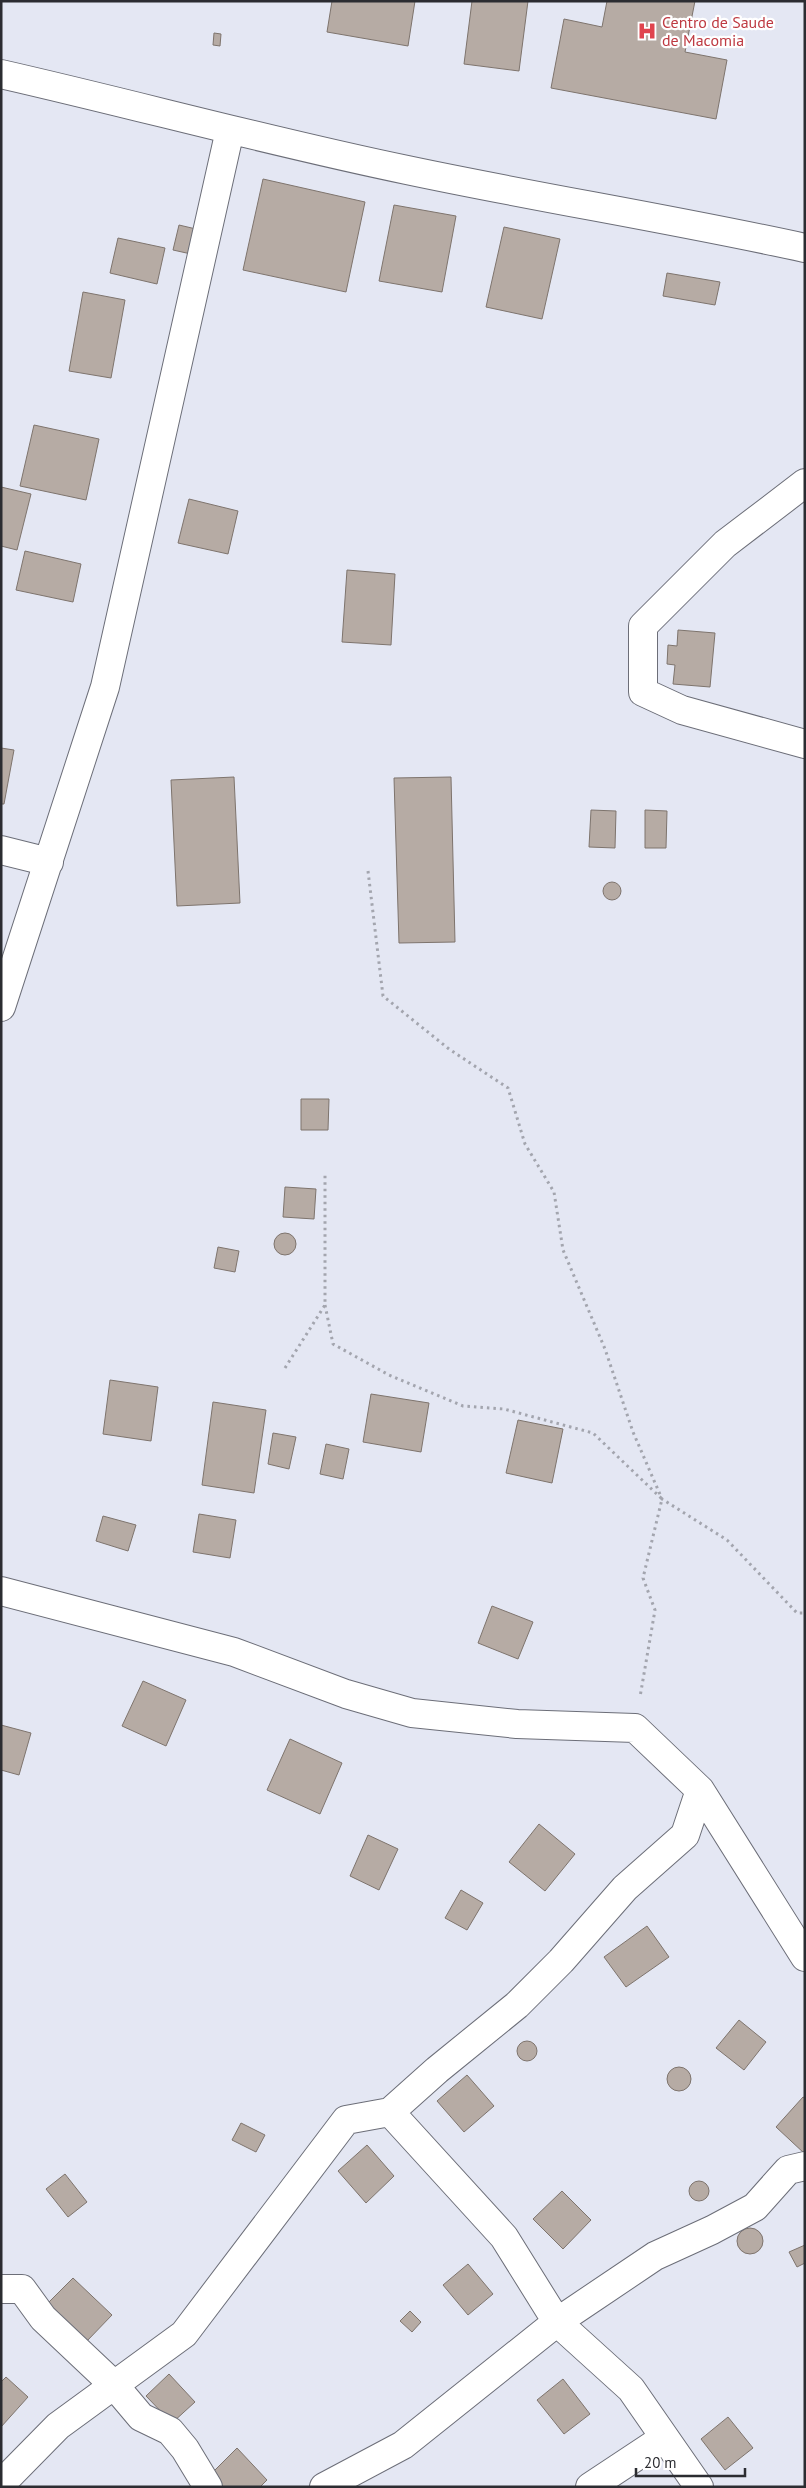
<svg xmlns="http://www.w3.org/2000/svg" width="806" height="2488" font-family="'PT Sans',sans-serif">
	<rect width="100%" height="100%" fill="#e4e7f3"/>
	<path fill="#b6aba4" stroke="#7e746d" d="M 332,1 L 415,1 L 408,46 L 327,32 Z
		M 472,1 L 528,1 L 519,71 L 464,64 Z
		M 607,1 L 695,1 L 685,52 L 727,60 L 716,119 L 551,88 L 564,19 L 602,27 Z
		M 214,33 L 221,34 L 220,46 L 213,45 Z
		M 263,179 L 365,202 L 346,292 L 243,270 Z
		M 394,205 L 456,216 L 442,292 L 379,281 Z
		M 179,225 L 196,229 L 191,254 L 173,250 Z
		M 504,227 L 560,239 L 542,319 L 486,307 Z
		M 118,238 L 165,248 L 157,284 L 110,273 Z
		M 667,273 L 720,282 L 715,305 L 663,296 Z
		M 83,292 L 125,300 L 111,378 L 69,371 Z
		M 34,425 L 99,439 L 86,500 L 20,486 Z
		M 1,487 L 31,494 L 17,550 L 1,546 Z
		M 189,499 L 238,511 L 228,554 L 178,543 Z
		M 25,551 L 81,564 L 73,602 L 16,590 Z
		M 347,570 L 395,574 L 391,645 L 342,642 Z
		M 678,630 L 715,633 L 710,687 L 673,684 L 675,665 L 667,664 L 668,645 L 677,646 Z
		M 1,748 L 14,750 L 4,804 L 1,804 Z
		M 234,777 L 240,903 L 177,906 L 171,780 Z
		M 451,777 L 455,942 L 399,943 L 394,778 Z
		M 591,810 L 616,811 L 615,848 L 589,847 Z
		M 645,810 L 667,811 L 666,848 L 645,848 Z
		M603 891a9 9 0 1 1 18 0a9 9 0 1 1-18 0Z
		M 301,1099 L 329,1099 L 328,1130 L 301,1130 Z
		M 285,1187 L 316,1189 L 314,1219 L 283,1217 Z
		M274 1244a11 11 0 1 1 22 0a11 11 0 1 1-22 0Z
		M 218,1247 L 239,1251 L 235,1272 L 214,1268 Z
		M 110,1380 L 158,1387 L 151,1441 L 103,1434 Z
		M 371,1394 L 429,1403 L 421,1452 L 363,1442 Z
		M 213,1402 L 266,1410 L 254,1493 L 202,1485 Z
		M 518,1420 L 563,1429 L 552,1483 L 506,1473 Z
		M 273,1433 L 296,1437 L 289,1469 L 268,1464 Z
		M 326,1444 L 349,1449 L 343,1479 L 320,1474 Z
		M 199,1514 L 236,1520 L 230,1558 L 193,1552 Z
		M 103,1516 L 136,1525 L 128,1551 L 96,1541 Z
		M 492,1606 L 533,1622 L 518,1659 L 478,1643 Z
		M 143,1681 L 186,1700 L 166,1746 L 122,1726 Z
		M 1,1725 L 31,1733 L 19,1775 L 1,1770 Z
		M 290,1739 L 342,1763 L 320,1814 L 267,1790 Z
		M 539,1824 L 575,1854 L 545,1891 L 509,1862 Z
		M 368,1835 L 398,1849 L 379,1890 L 350,1876 Z
		M 461,1890 L 483,1903 L 467,1930 L 445,1918 Z
		M 647,1926 L 669,1957 L 626,1987 L 604,1957 Z
		M 739,2020 L 766,2042 L 744,2070 L 716,2048 Z
		M517 2051a10 10 0 1 1 20 0a10 10 0 1 1-20 0Z
		M667 2079a12 12 0 1 1 24 0a12 12 0 1 1-24 0Z
		M 467,2075 L 494,2106 L 464,2132 L 437,2101 Z
		M 803,2097 L 805,2098 L 805,2154 L 776,2127 Z
		M 241,2123 L 265,2135 L 256,2152 L 232,2140 Z
		M 367,2145 L 394,2176 L 366,2203 L 338,2171 Z
		M 65,2174 L 87,2202 L 68,2217 L 46,2189 Z
		M689 2191a10 10 0 1 1 20 0a10 10 0 1 1-20 0Z
		M 562,2191 L 591,2220 L 563,2249 L 533,2219 Z
		M737 2241a13 13 0 1 1 26 0a13 13 0 1 1-26 0Z
		M 805,2245 L 805,2263 L 797,2267 L 789,2252 Z
		M 468,2264 L 493,2294 L 468,2315 L 443,2285 Z
		M 73,2278 L 112,2315 L 86,2342 L 47,2304 Z
		M 410,2311 L 421,2322 L 412,2332 L 400,2321 Z
		M 169,2374 L 195,2402 L 172,2423 L 146,2396 Z
		M 6,2377 L 28,2397 L 1,2427 L 1,2382 Z
		M 563,2379 L 590,2414 L 564,2434 L 537,2400 Z
		M 728,2417 L 753,2448 L 725,2470 L 701,2439 Z
		M 237,2448 L 267,2480 L 260,2487 L 223,2487 L 211,2474 Z"/>
	<g fill="none" stroke-linecap="round" stroke-linejoin="round">
		<g stroke="#6c6e78" stroke-width="30">
			<path id="minor" d="M 1,74 C 137,105 271,142 407,170 C 539,198 673,219 805,248
				M 805,483 L 725,544 L 643,626 L 643,692 L 682,710 L 805,744
				M 1,850 L 49,862
				M 1,1007 L 105,687 L 230,130
				M 1,1591 L 234,1652 L 346,1694 L 412,1713 L 517,1724 L 635,1728 L 700,1790 L 805,1957
				M 390,2112 L 504,2237 L 557,2322 L 631,2389 L 699,2487
				M 1,2289 L 22,2289 L 43,2318 L 114,2385 L 141,2417 L 170,2431 L 185,2449 L 208,2487
				M 1,2484 L 58,2426 L 184,2334 L 346,2120 L 390,2112 L 437,2070 L 517,2005 L 561,1961 L 625,1888 L 685,1835 L 700,1790
				M 324,2487 L 403,2445 L 557,2322 L 655,2256 L 712,2230 L 755,2207 L 788,2170 L 805,2166
				M 590,2487 L 664,2438"/>
		</g>
		<path stroke="#a3a5ae" stroke-width="3" stroke-dasharray="2.5 4" stroke-linecap="butt" d="M 368,871 L 383,996 L 449,1049 L 508,1088 L 525,1144 L 554,1192 L 563,1250 L 605,1349 L 633,1432 L 662,1499 L 727,1540 L 797,1613 L 805,1613
			M 325,1305 L 333,1344 L 389,1375 L 463,1406 L 504,1409 L 593,1433 L 662,1499 L 643,1578 L 655,1610 L 640,1697
			M 285,1368 L 325,1305 L 325,1175"/>
		<use href="#minor" stroke="#fff" stroke-width="28"/>
	</g>
	<defs>
		<g id="hospital-bare" transform="scale(1.5)"><path d="M-5-5h3v3.5h4V-5h3V5h-3V1.5h-4V5h-3Z" fill="#e0444e" stroke="#fff" stroke-width="2.5" paint-order="stroke"/></g>
	</defs>
	<g fill-rule="evenodd">
		<use href="#hospital-bare" x="647" y="31"/>
	</g>
	<g text-anchor="middle" stroke-width="4.5" stroke-linejoin="round" paint-order="stroke">
		<g font-size="16" fill="#be3a42" stroke="#fff" text-anchor="start">
			<text x="662" y="28">Centro de Saude<tspan x="662" dy="18">de Macomia</tspan></text>
		</g>
	</g>
	<rect width="806" height="2488" fill="none" stroke="#2b2c31" stroke-width="5"/>
	<path d="M636 2468v8h109v-8" fill="none" stroke="#2b2c31" stroke-width="2.5"/>
	<text x="644" y="2468" font-size="15" fill="#2b2c31" stroke="#ffffff" stroke-width="4" paint-order="stroke">20 m</text>
</svg>
